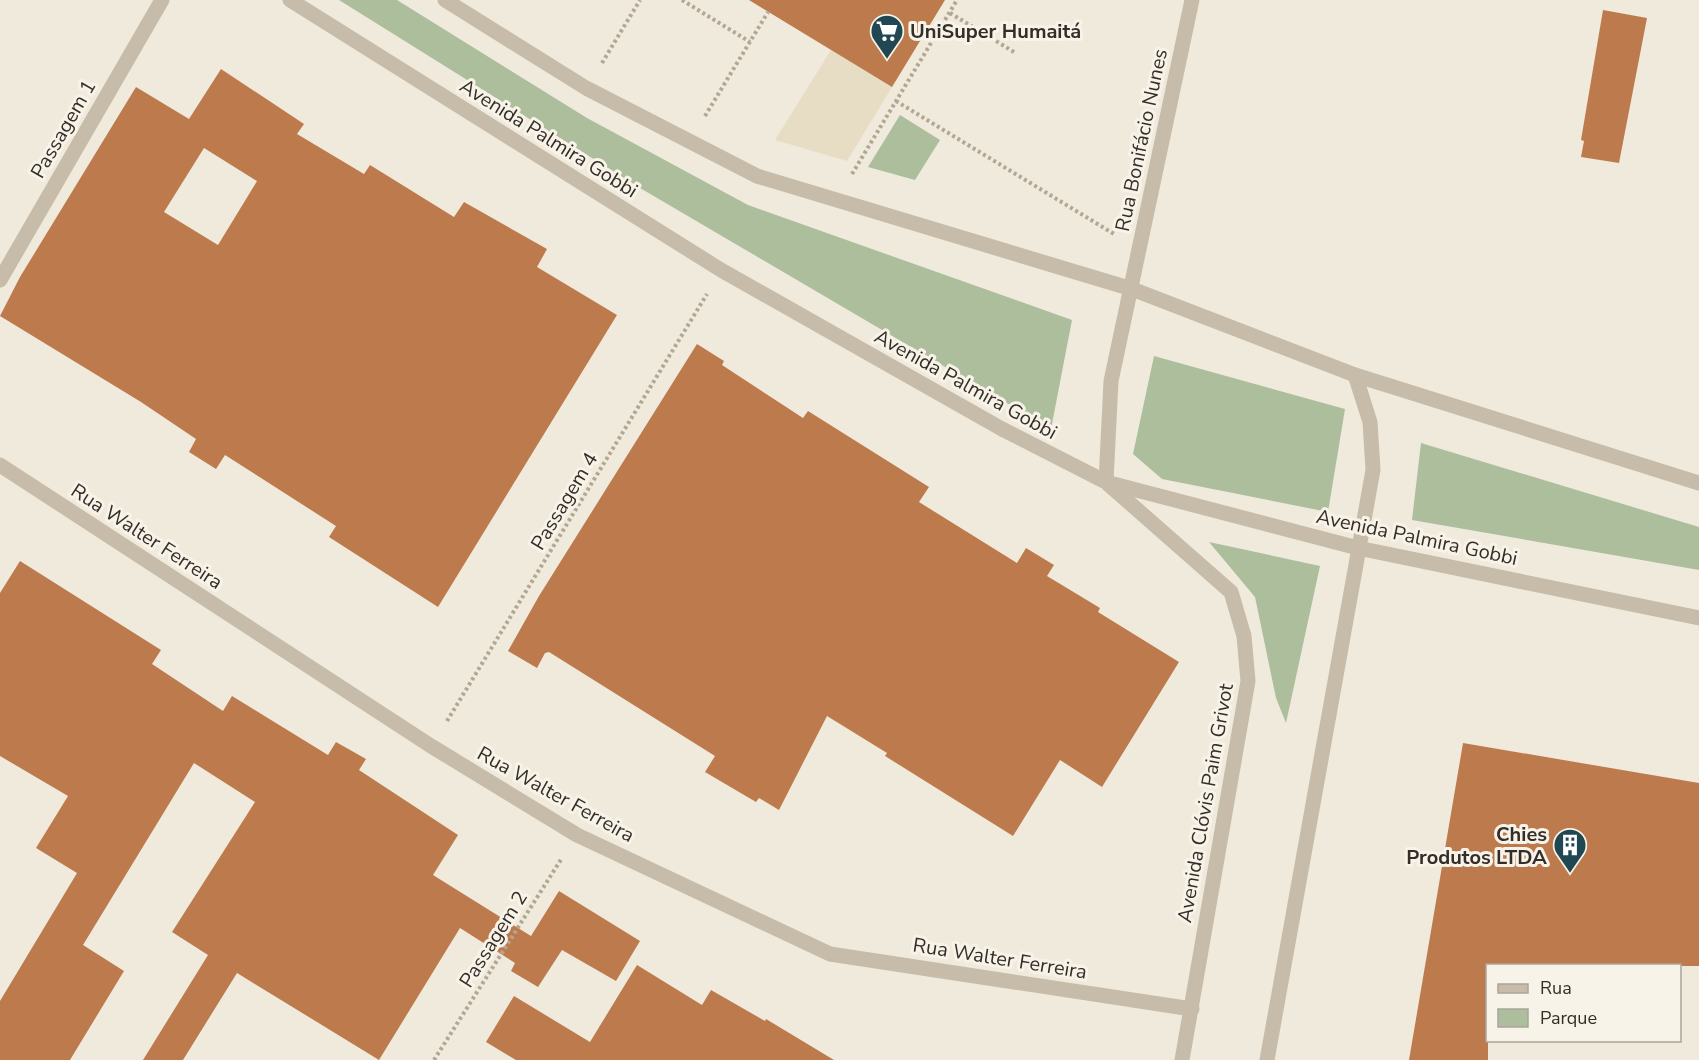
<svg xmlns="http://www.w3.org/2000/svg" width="1699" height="1060" font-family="'Nunito Sans',sans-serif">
	<rect width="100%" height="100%" fill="#f0eadc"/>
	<path fill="#adbe9d" d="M 339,0 L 397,0 L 587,118 L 748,205 L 1072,320 L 1051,429 L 640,188 Z
		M 900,115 L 940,140 L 915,180 L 868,167 Z
		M 1154,356 L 1345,409 L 1328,512 L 1162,479 L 1133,454 Z
		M 1421,443 L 1699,527 L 1699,570 L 1412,520 Z
		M 1209,542 L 1320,566 L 1286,723 L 1276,698 L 1255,597 Z"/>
	<path fill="#e7ddc4" d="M 831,50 L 892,87 L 847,161 L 775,140 Z"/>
	<path fill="#bd7b4d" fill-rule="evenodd" d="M 749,0 L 945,0 L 892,87 Z
		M 1603,10 L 1647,18 L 1619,163 L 1581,157 L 1584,141 L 1581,140 Z
		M 221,69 L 304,124 L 297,134 L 364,174 L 370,165 L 454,217 L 464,202 L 547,249 L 537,267 L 617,315 L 438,607 L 329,537 L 336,526 L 225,455 L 216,469 L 189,452 L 196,439 L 141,402 L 0,316 L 20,277 L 136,87 L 189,119 ZM 204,148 L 257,181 L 218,245 L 164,212 Z
		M 697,344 L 724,361 L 722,365 L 803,418 L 808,411 L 929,487 L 919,502 L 1017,563 L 1026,548 L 1054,565 L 1047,576 L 1100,608 L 1098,612 L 1179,662 L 1102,787 L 1060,760 L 1013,836 L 885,756 L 887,753 L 827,716 L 779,810 L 759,798 L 756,802 L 705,772 L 715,756 L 549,652 L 545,653 L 537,668 L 508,651 L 539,596 Z
		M 20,561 L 161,650 L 152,664 L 223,711 L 232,696 L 328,755 L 336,742 L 366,759 L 359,770 L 458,835 L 433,875 L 531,936 L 559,891 L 640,941 L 616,981 L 562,950 L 538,987 L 511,971 L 515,963 L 460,928 L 379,1060 L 237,973 L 183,1060 L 143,1060 L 208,955 L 172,932 L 255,802 L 194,763 L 83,945 L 124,971 L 70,1060 L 0,1060 L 0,1001 L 77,873 L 36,848 L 68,796 L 0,756 L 0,593 Z
		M 1463,743 L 1699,783 L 1699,966 L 1488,966 L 1488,1060 L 1409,1060 Z
		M 637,965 L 702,1005 L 711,990 L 765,1021 L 766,1019 L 834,1060 L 516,1060 L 486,1042 L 514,996 L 590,1042 Z"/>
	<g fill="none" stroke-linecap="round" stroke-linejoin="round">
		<path stroke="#b3a693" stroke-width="4" stroke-dasharray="3 3" stroke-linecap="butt" d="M 682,0 L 750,42
			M 950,13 L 1014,52
			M 602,63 L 640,0
			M 896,101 L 1114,234
			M 705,116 L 768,12
			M 852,174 L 957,0
			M 447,721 L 707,294
			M 434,1060 L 562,858"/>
		<path stroke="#c7bca9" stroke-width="15" d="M 0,280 L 162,0"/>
		<path stroke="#c7bca9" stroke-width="15" d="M 0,465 L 431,746 L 577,835 L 830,954 L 1192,1009"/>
		<path stroke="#c7bca9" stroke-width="15" d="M 290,0 L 721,270 L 1002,429 L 1106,482 L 1358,548 L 1699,618
			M 445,0 L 586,88 L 757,176 L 1132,289 L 1355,375 L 1699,483
			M 1106,482 L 1111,381 L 1192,0
			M 1108,484 L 1231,592 L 1244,636 L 1248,681 L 1182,1060
			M 1267,1060 L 1373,470 L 1370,422 L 1355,375"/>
	</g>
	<defs>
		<g id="supermarket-pin" transform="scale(1.725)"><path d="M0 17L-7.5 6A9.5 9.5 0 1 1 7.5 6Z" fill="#214753" stroke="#f8f3e8"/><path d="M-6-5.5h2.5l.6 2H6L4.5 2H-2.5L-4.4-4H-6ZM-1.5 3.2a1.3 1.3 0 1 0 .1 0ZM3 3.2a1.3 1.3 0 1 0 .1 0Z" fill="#fff"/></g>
		<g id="building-pin" transform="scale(1.725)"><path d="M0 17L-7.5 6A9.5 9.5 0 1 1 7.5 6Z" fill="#214753" stroke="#f8f3e8"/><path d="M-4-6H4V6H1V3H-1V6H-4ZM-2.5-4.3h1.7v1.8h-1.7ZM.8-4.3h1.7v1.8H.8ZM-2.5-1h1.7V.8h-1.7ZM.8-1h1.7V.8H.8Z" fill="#fff"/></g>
	</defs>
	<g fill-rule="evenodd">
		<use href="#supermarket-pin" x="887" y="31"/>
		<use href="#building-pin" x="1570" y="845"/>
	</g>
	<g text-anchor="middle" stroke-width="6" stroke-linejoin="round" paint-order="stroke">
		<g font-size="20" font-weight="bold" fill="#352e28" stroke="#f8f3e8" text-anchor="start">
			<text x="910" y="38">UniSuper Humaitá</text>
			<text x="1547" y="841" text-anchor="end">Chies<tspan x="1547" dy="23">Produtos LTDA</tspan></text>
		</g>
		<g font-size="20" fill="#352e28" stroke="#f8f3e8">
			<text transform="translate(63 129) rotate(-60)" y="7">Passagem 1</text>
			<text transform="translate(549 138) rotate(32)" y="7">Avenida Palmira Gobbi</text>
			<text transform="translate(1141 140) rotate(-78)" y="7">Rua Bonifácio Nunes</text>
			<text transform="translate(966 384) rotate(29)" y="7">Avenida Palmira Gobbi</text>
			<text transform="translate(564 501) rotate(-59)" y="7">Passagem 4</text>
			<text transform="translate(147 536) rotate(33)" y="7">Rua Walter Ferreira</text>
			<text transform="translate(1417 537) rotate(12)" y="7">Avenida Palmira Gobbi</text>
			<text transform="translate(556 794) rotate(29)" y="7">Rua Walter Ferreira</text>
			<text transform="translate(1205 803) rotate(-80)" y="7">Avenida Clóvis Paim Grivot</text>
			<text transform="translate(493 939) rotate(-58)" y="7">Passagem 2</text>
			<text transform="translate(1000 958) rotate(9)" y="7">Rua Walter Ferreira</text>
		</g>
	</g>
	<rect x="1486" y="964" width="195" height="78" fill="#f8f3e8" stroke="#aaa49b" stroke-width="1.5"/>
	<rect x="1498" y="984" width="30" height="9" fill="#c7bca9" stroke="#aaa49b" stroke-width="1.5"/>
	<text x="1540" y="994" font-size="18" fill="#352e28">Rua</text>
	<rect x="1498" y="1009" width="30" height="18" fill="#adbe9d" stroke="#aaa49b" stroke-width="1.5"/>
	<text x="1540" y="1024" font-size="18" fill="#352e28">Parque</text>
</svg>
